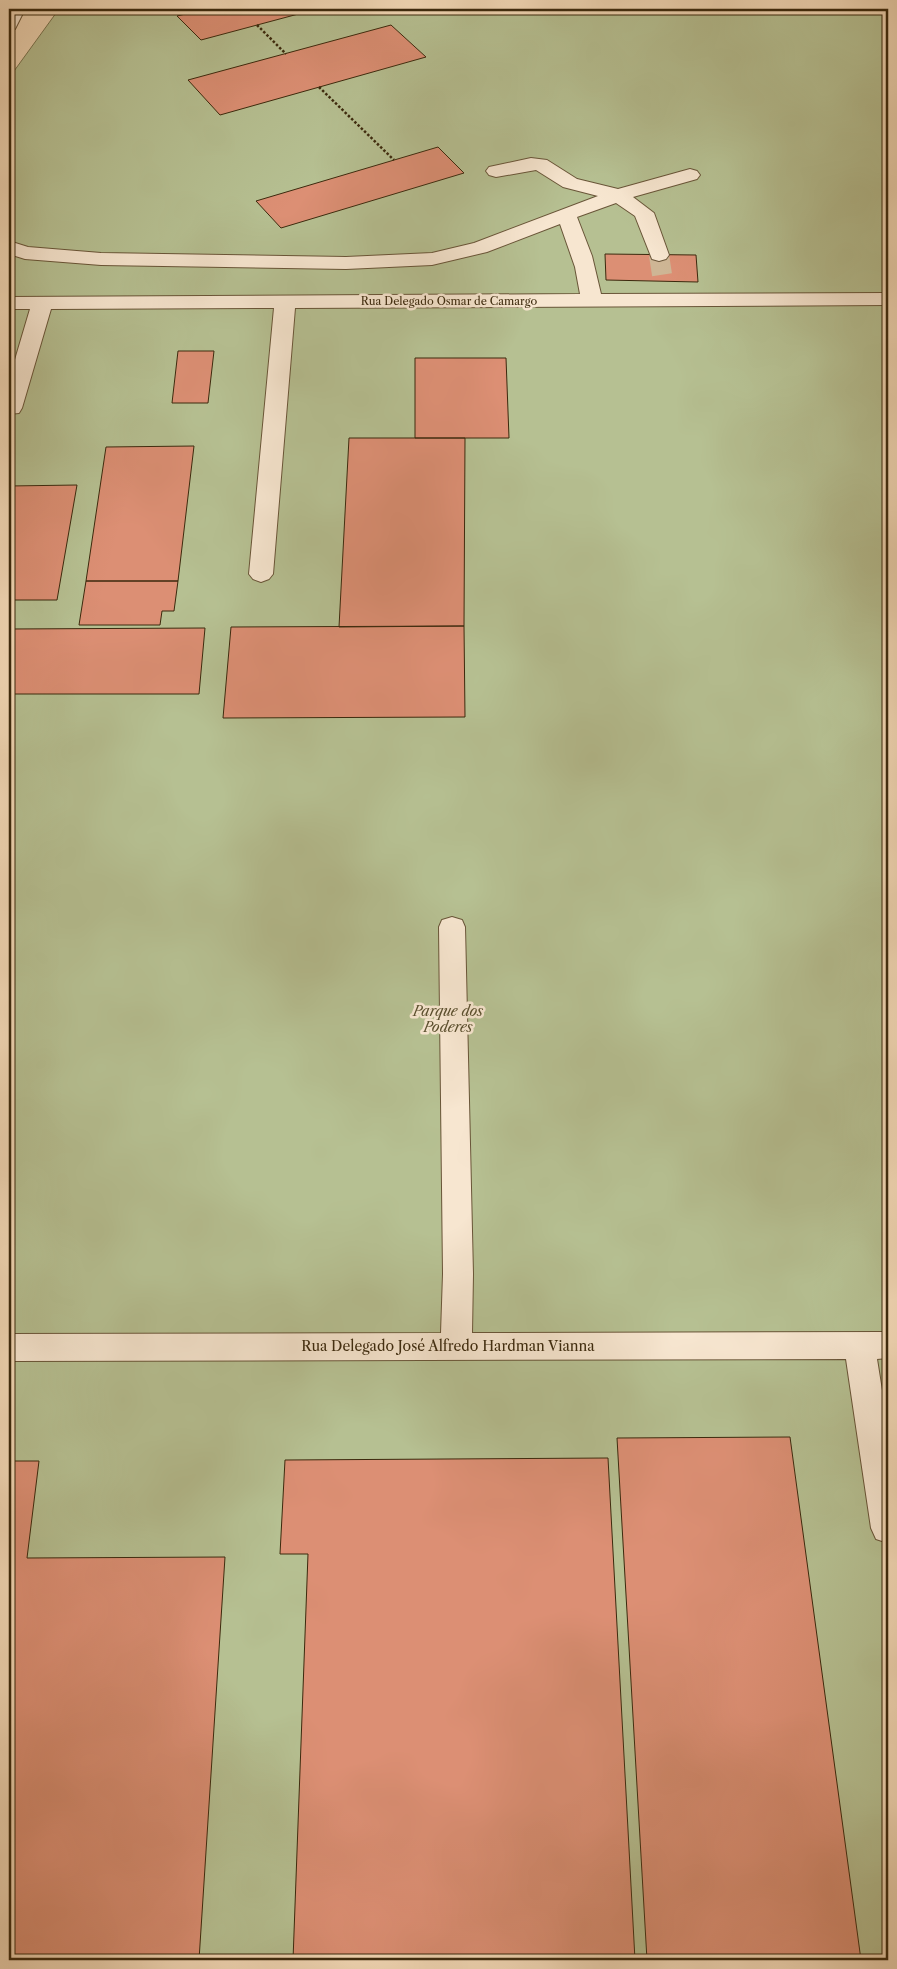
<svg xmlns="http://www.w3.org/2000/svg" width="897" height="1969" font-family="'Libre Caslon Text',serif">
	<rect width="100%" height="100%" fill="#f3d9b7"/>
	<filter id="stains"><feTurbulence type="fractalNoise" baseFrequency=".004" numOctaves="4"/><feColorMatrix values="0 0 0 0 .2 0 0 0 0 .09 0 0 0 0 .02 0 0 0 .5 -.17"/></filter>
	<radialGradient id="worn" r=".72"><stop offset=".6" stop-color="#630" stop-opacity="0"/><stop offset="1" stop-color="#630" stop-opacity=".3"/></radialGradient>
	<path fill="#b6c092" stroke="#787450" d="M 59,9 L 888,9 L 888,1960 L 9,1960 L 9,78 Z"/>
	<path fill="#dc8f74" stroke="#3b290d" d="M 206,9 L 317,9 L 201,40 L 177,16 Z
		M 391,25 L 426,57 L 220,115 L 188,80 Z
		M 438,147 L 464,173 L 281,228 L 256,201 Z
		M 605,254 L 696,255 L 698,282 L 606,280 Z
		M 178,351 L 214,351 L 208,403 L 172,403 Z
		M 415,358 L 506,358 L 509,438 L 415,438 Z
		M 349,438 L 465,438 L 464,626 L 339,627 Z
		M 194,446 L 178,581 L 86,581 L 106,447 Z
		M 77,485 L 57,600 L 9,600 L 9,486 Z
		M 86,581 L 178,581 L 174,611 L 162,611 L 160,625 L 79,625 Z
		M 464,626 L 465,717 L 223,718 L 231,627 Z
		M 205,628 L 199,694 L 9,694 L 9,629 Z
		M 790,1437 L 861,1960 L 647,1960 L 617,1438 Z
		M 608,1458 L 635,1960 L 293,1960 L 308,1554 L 280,1554 L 285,1460 Z
		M 9,1461 L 39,1461 L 27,1558 L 225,1557 L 199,1960 L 9,1960 Z"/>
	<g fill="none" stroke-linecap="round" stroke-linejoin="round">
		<path stroke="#ceb695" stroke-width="20" stroke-dasharray="20 10" stroke-linecap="butt" d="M 659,255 L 663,281"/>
		<g stroke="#695538" stroke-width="2">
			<path id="minor" d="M 9,9 L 25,9 L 15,29 L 9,30 Z
				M 531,158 L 547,160 L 577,179 L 618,189 L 690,169 L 697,171 L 700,175 L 697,179 L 633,197 L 654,213 L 669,255 L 666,259 L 659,261 L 652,259 L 635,216 L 616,203 L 577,217 L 592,256 L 601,294 L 888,293 L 888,305 L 295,308 L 273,574 L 269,579 L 261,582 L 253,579 L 249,574 L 274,308 L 51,309 L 22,408 L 19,413 L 9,414 L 9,380 L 30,309 L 9,309 L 9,297 L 580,294 L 575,267 L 560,224 L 487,252 L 432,265 L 346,269 L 101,265 L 25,259 L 9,254 L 9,241 L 28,247 L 101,253 L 346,257 L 432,253 L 474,243 L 598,196 L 563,187 L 536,170 L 496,177 L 489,175 L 486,171 L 489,167 Z
				M 452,917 L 462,920 L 465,927 L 473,1274 L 472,1333 L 888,1332 L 888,1358 L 877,1359 L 888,1428 L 888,1543 L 876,1539 L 871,1528 L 846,1359 L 9,1361 L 9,1334 L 441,1333 L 443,1274 L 439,927 L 442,920 Z"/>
		</g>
		<path stroke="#3b290d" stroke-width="2.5" stroke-dasharray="2.5 2" stroke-linecap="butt" d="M 257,25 L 286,54
			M 319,87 L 394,160"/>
		<use href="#minor" fill="#f7e6d0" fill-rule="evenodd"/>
	</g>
	<g text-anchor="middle" stroke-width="5" stroke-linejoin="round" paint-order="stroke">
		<g font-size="11" fill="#3b290d" stroke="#f7e6d0">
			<text x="449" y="305">Rua Delegado Osmar de Camargo</text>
		</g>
		<g font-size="14" font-style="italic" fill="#5a4f2e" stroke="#f7e6d0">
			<text x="448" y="1016">Parque dos<tspan x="448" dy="16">Poderes</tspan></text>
		</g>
		<g font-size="14" fill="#3b290d" stroke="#f7e6d0">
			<text x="448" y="1351">Rua Delegado José Alfredo Hardman Vianna</text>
		</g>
	</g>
	<rect width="897" height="1969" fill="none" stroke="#f3d9b7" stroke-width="30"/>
	<rect x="10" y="10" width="877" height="1949" fill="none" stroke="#3b290d" stroke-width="2.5"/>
	<rect x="15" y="15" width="867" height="1939" fill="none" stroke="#3b290d"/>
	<rect width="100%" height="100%" filter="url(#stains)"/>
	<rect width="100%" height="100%" fill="url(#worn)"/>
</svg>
